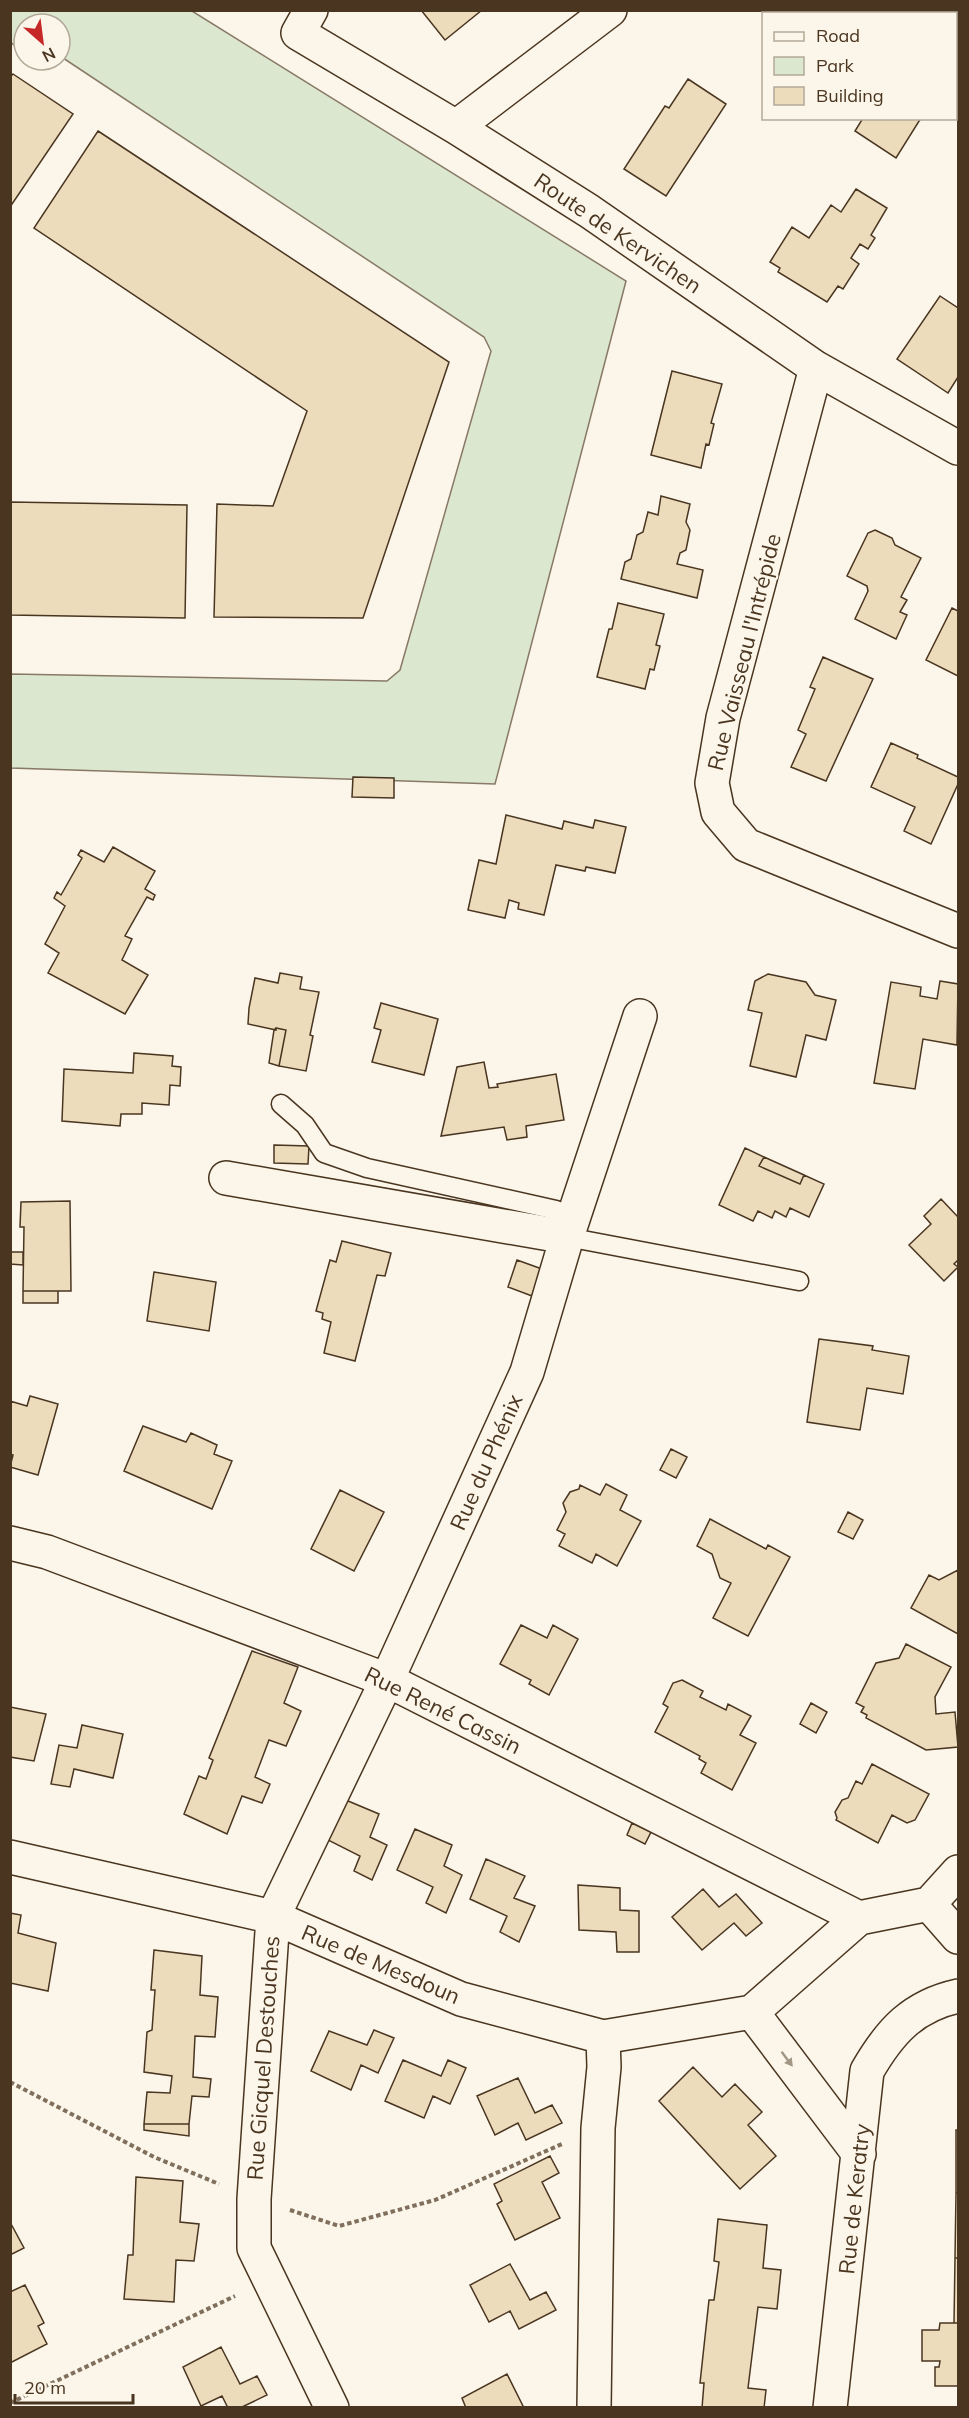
<svg xmlns="http://www.w3.org/2000/svg" width="969" height="2418" font-family="Mulish,sans-serif">
	<rect width="100%" height="100%" fill="#fbf6e9"/>
	<path fill="#dce7d0" stroke="#887966" stroke-width="1.5" d="M 11,11 L 192,11 L 626,281 L 495,784 L 11,768 L 11,674 L 387,681 L 400,670 L 491,351 L 484,337 L 60,56 L 60,24 L 24,24 L 24,51 L 11,43 Z"/>
	<path fill="#ecdcbc" stroke="#4a3520" stroke-width="1.5" d="M 421,10 L 482,10 L 445,40 Z
		M 13,74 L 73,114 L 10,207 L 10,77 Z
		M 688,79 L 726,104 L 666,196 L 624,169 L 665,106 L 669,108 Z
		M 863,118 L 921,118 L 896,158 L 855,131 Z
		M 98,131 L 449,362 L 363,618 L 214,617 L 217,504 L 273,506 L 307,411 L 34,228 Z
		M 856,189 L 887,208 L 871,235 L 875,238 L 868,249 L 860,244 L 851,258 L 859,264 L 843,289 L 838,286 L 827,302 L 778,272 L 780,268 L 770,262 L 792,227 L 809,238 L 831,205 L 841,212 Z
		M 940,296 L 958,308 L 958,377 L 948,393 L 897,359 Z
		M 672,371 L 722,384 L 711,423 L 714,424 L 709,445 L 706,444 L 701,468 L 651,455 Z
		M 661,496 L 690,504 L 686,522 L 690,530 L 686,550 L 680,553 L 677,564 L 703,570 L 697,598 L 621,579 L 625,562 L 631,559 L 637,535 L 643,532 L 648,512 L 658,515 Z
		M 10,502 L 187,505 L 185,618 L 10,615 Z
		M 875,530 L 892,538 L 895,545 L 921,558 L 901,597 L 907,600 L 900,612 L 907,615 L 896,639 L 855,619 L 868,591 L 867,586 L 847,576 L 868,533 Z
		M 618,603 L 664,614 L 656,645 L 660,646 L 654,670 L 650,669 L 645,689 L 597,677 L 609,629 L 612,629 Z
		M 952,608 L 958,611 L 958,676 L 926,660 Z
		M 823,657 L 873,679 L 826,781 L 791,767 L 806,734 L 798,730 L 815,689 L 810,687 Z
		M 891,743 L 918,755 L 917,758 L 958,777 L 958,784 L 931,844 L 904,831 L 915,807 L 871,787 Z
		M 353,777 L 394,778 L 394,798 L 352,797 Z
		M 506,815 L 562,829 L 564,821 L 593,828 L 595,820 L 626,827 L 615,873 L 586,867 L 585,871 L 556,865 L 544,915 L 518,909 L 519,903 L 509,900 L 505,918 L 468,910 L 479,860 L 496,864 Z
		M 113,847 L 155,871 L 145,889 L 155,895 L 153,900 L 147,897 L 125,936 L 132,939 L 122,960 L 148,975 L 125,1014 L 48,973 L 59,953 L 45,944 L 65,906 L 54,898 L 57,892 L 61,895 L 82,858 L 78,855 L 81,850 L 104,862 Z
		M 280,973 L 302,977 L 300,989 L 319,992 L 310,1035 L 313,1036 L 306,1071 L 279,1066 L 286,1030 L 276,1028 L 276,1030 L 248,1024 L 249,1008 L 255,978 L 278,983 Z
		M 768,974 L 806,982 L 815,995 L 836,1000 L 826,1040 L 806,1035 L 796,1077 L 750,1066 L 762,1013 L 748,1010 L 755,981 Z
		M 940,981 L 958,984 L 957,1045 L 923,1039 L 915,1089 L 874,1083 L 891,982 L 921,987 L 920,996 L 937,999 Z
		M 381,1003 L 438,1019 L 424,1075 L 372,1062 L 381,1030 L 374,1028 Z
		M 276,1028 L 286,1030 L 279,1066 L 269,1063 L 274,1030 Z
		M 134,1053 L 173,1056 L 172,1066 L 181,1067 L 180,1086 L 170,1085 L 169,1105 L 142,1103 L 142,1114 L 121,1114 L 120,1126 L 62,1121 L 64,1069 L 133,1073 Z
		M 484,1062 L 489,1088 L 498,1087 L 497,1084 L 556,1074 L 564,1120 L 526,1126 L 527,1137 L 507,1140 L 504,1127 L 441,1136 L 457,1067 Z
		M 274,1145 L 309,1146 L 308,1164 L 274,1163 Z
		M 745,1148 L 764,1157 L 759,1166 L 800,1184 L 804,1175 L 824,1184 L 809,1217 L 790,1208 L 786,1217 L 775,1211 L 772,1218 L 758,1211 L 753,1221 L 719,1205 Z
		M 764,1157 L 804,1175 L 800,1184 L 759,1166 Z
		M 941,1199 L 958,1217 L 958,1260 L 954,1264 L 958,1267 L 944,1281 L 909,1245 L 931,1224 L 924,1216 Z
		M 70,1201 L 71,1291 L 23,1291 L 24,1227 L 20,1227 L 21,1202 Z
		M 342,1241 L 391,1253 L 385,1276 L 377,1275 L 355,1361 L 324,1353 L 331,1322 L 322,1319 L 323,1313 L 316,1311 L 330,1260 L 336,1262 Z
		M 10,1252 L 23,1252 L 23,1265 L 10,1264 Z
		M 517,1260 L 542,1269 L 532,1296 L 508,1287 Z
		M 154,1272 L 216,1282 L 209,1331 L 147,1321 Z
		M 23,1291 L 58,1291 L 58,1303 L 23,1303 Z
		M 819,1339 L 873,1346 L 872,1350 L 909,1356 L 903,1394 L 867,1388 L 860,1430 L 807,1422 Z
		M 30,1396 L 58,1404 L 38,1475 L 10,1467 L 13,1455 L 10,1454 L 10,1401 L 27,1406 Z
		M 143,1426 L 186,1442 L 191,1433 L 217,1445 L 214,1454 L 232,1461 L 212,1509 L 124,1471 Z
		M 671,1449 L 687,1457 L 676,1478 L 660,1470 Z
		M 606,1484 L 627,1495 L 620,1510 L 641,1521 L 617,1566 L 596,1554 L 592,1563 L 559,1546 L 565,1534 L 557,1530 L 566,1512 L 563,1503 L 570,1492 L 579,1489 L 580,1485 L 600,1495 Z
		M 340,1490 L 384,1512 L 354,1571 L 311,1549 Z
		M 848,1512 L 863,1520 L 853,1539 L 838,1532 Z
		M 710,1519 L 766,1549 L 768,1545 L 790,1557 L 748,1636 L 713,1618 L 731,1583 L 720,1578 L 712,1554 L 697,1546 Z
		M 958,1570 L 958,1634 L 911,1608 L 929,1575 L 939,1580 Z
		M 521,1625 L 547,1638 L 553,1625 L 578,1639 L 549,1695 L 529,1684 L 531,1680 L 500,1664 Z
		M 906,1644 L 951,1667 L 935,1697 L 936,1714 L 955,1712 L 958,1747 L 926,1750 L 866,1718 L 867,1715 L 861,1712 L 864,1707 L 856,1703 L 876,1663 L 899,1658 Z
		M 252,1651 L 298,1667 L 284,1703 L 301,1711 L 286,1746 L 269,1740 L 255,1777 L 270,1784 L 262,1803 L 242,1796 L 227,1834 L 184,1814 L 199,1776 L 206,1779 L 213,1760 L 209,1758 Z
		M 682,1680 L 703,1691 L 700,1697 L 726,1710 L 728,1704 L 751,1716 L 740,1735 L 756,1743 L 732,1790 L 701,1773 L 706,1763 L 699,1759 L 700,1756 L 655,1732 L 668,1707 L 663,1704 L 673,1683 Z
		M 811,1703 L 827,1712 L 816,1733 L 800,1724 Z
		M 10,1707 L 46,1714 L 34,1761 L 10,1757 Z
		M 82,1725 L 123,1734 L 113,1778 L 74,1769 L 70,1787 L 51,1784 L 59,1745 L 77,1748 Z
		M 872,1764 L 929,1794 L 915,1820 L 907,1823 L 892,1815 L 878,1843 L 836,1820 L 837,1818 L 835,1812 L 842,1800 L 848,1798 L 856,1781 L 862,1784 Z
		M 341,1798 L 379,1814 L 370,1837 L 387,1845 L 372,1880 L 354,1871 L 360,1856 L 324,1838 Z
		M 632,1823 L 651,1832 L 645,1844 L 627,1835 Z
		M 415,1829 L 452,1845 L 444,1866 L 462,1875 L 446,1913 L 426,1903 L 433,1887 L 397,1870 Z
		M 486,1859 L 525,1876 L 514,1898 L 535,1906 L 519,1942 L 500,1932 L 507,1916 L 470,1899 Z
		M 578,1885 L 620,1888 L 620,1910 L 639,1911 L 639,1952 L 617,1952 L 616,1932 L 579,1930 Z
		M 703,1889 L 719,1907 L 736,1894 L 762,1923 L 746,1936 L 734,1923 L 702,1950 L 672,1917 Z
		M 10,1913 L 21,1915 L 18,1933 L 56,1943 L 48,1991 L 10,1983 Z
		M 154,1950 L 202,1956 L 200,1995 L 218,1997 L 215,2037 L 195,2036 L 193,2077 L 211,2079 L 209,2097 L 192,2096 L 189,2124 L 144,2124 L 147,2092 L 170,2093 L 172,2076 L 144,2072 L 147,2032 L 152,2030 L 155,1990 L 151,1990 Z
		M 374,2030 L 394,2038 L 378,2073 L 361,2065 L 351,2090 L 311,2071 L 329,2031 L 367,2045 Z
		M 403,2060 L 441,2076 L 448,2060 L 466,2068 L 450,2104 L 433,2096 L 424,2118 L 385,2101 Z
		M 693,2067 L 722,2097 L 735,2084 L 762,2112 L 748,2125 L 776,2156 L 740,2189 L 659,2101 Z
		M 518,2078 L 535,2113 L 552,2105 L 562,2123 L 526,2140 L 518,2123 L 495,2135 L 477,2096 Z
		M 144,2124 L 189,2124 L 189,2136 L 144,2130 Z
		M 956,2130 L 958,2130 L 958,2193 L 956,2193 Z
		M 550,2156 L 559,2173 L 542,2182 L 560,2218 L 515,2240 L 497,2204 L 502,2201 L 494,2184 Z
		M 136,2177 L 183,2181 L 180,2222 L 199,2224 L 194,2261 L 176,2260 L 174,2302 L 124,2299 L 128,2255 L 133,2255 Z
		M 956,2193 L 958,2193 L 958,2258 L 955,2258 Z
		M 718,2219 L 767,2225 L 763,2268 L 781,2270 L 777,2309 L 758,2307 L 748,2388 L 766,2390 L 764,2408 L 702,2408 L 704,2383 L 700,2383 L 709,2300 L 714,2300 L 719,2262 L 714,2261 Z
		M 10,2222 L 24,2248 L 10,2255 Z
		M 955,2258 L 958,2258 L 958,2323 L 954,2323 Z
		M 510,2264 L 530,2300 L 546,2292 L 556,2310 L 519,2329 L 510,2311 L 489,2322 L 470,2285 Z
		M 25,2285 L 44,2323 L 38,2326 L 47,2344 L 10,2363 L 10,2292 Z
		M 940,2323 L 958,2323 L 958,2386 L 935,2386 L 935,2367 L 939,2367 L 940,2361 L 922,2361 L 922,2330 L 939,2330 Z
		M 221,2347 L 240,2384 L 257,2376 L 267,2395 L 240,2408 L 228,2408 L 222,2396 L 201,2406 L 183,2367 Z
		M 507,2374 L 524,2408 L 466,2408 L 462,2398 Z"/>
	<g fill="none" stroke-linecap="round" stroke-linejoin="round">
		<g stroke="#4a3520" stroke-width="21">
			<path id="lane" d="M 281,1104 L 305,1125 L 324,1153 L 367,1168 L 556,1210 L 567,1237 L 799,1281"/>
		</g>
		<g stroke="#4a3520" stroke-width="36">
			<path id="street" d="M 311,10 L 298,33 L 456,127 L 589,211 L 816,368 L 958,448
				M 456,127 L 610,10
				M 816,368 L 723,718 L 712,783 L 718,812 L 746,845 L 958,931
				M 226,1178 L 567,1237
				M 10,1543 L 47,1552 L 387,1680 L 859,1918
				M 10,1857 L 273,1917 L 461,1999 L 603,2037 L 752,2012 L 859,1918 L 929,1904
				M 929,1904 L 958,1937
				M 929,1904 L 958,1872
				M 752,2012 L 859,2154
				M 332,2408 L 254,2248 L 254,2199 L 273,1917 L 387,1680 L 527,1372 L 567,1237 L 640,1016
				M 594,2408 L 598,2128 L 604,2067 L 603,2037
				M 830,2408 L 867,2071 C 890,2031 913,2006 958,1996"/>
		</g>
		<path stroke="#7f6f5c" stroke-width="4" stroke-dasharray="4.5 3" stroke-linecap="butt" d="M 10,2082 L 154,2157 L 219,2184
			M 290,2210 L 339,2226 L 435,2200 L 562,2144
			M 10,2403 L 235,2296"/>
		<use href="#lane" stroke="#fbf6e9" stroke-width="18"/>
		<use href="#street" stroke="#fbf6e9" stroke-width="33"/>
	</g>
	<defs><path id="oneway-solid" d="M-6-.8H1V-3.2L6.5 0L1 3.2V.8H-6Z" transform="scale(1.5)"/></defs>
	<use fill="#a29684" href="#oneway-solid" transform="translate(787 2059) rotate(53)"/>
	<g text-anchor="middle" stroke-width="4.5" stroke-linejoin="round" paint-order="stroke">
		<g font-size="22" fill="#4a3520" stroke="#fbf6e9">
			<text transform="translate(618 233) rotate(34)" y="8">Route de Kervichen</text>
			<text transform="translate(744 652) rotate(-76)" y="8">Rue Vaisseau l'Intrépide</text>
			<text transform="translate(486 1462) rotate(-66)" y="8">Rue du Phénix</text>
			<text transform="translate(443 1710) rotate(26)" y="8">Rue René Cassin</text>
			<text transform="translate(381 1964) rotate(23)" y="8">Rue de Mesdoun</text>
			<text transform="translate(263 2058) rotate(-86)" y="8">Rue Gicquel Destouches</text>
			<text transform="translate(854 2199) rotate(-84)" y="8">Rue de Keratry</text>
		</g>
	</g>
	<rect width="969" height="2418" fill="none" stroke="#4a3520" stroke-width="24"/>
	<rect x="762" y="12" width="195" height="108" fill="#fbf6e9" stroke="#b4a999" stroke-width="1.5"/>
	<rect x="774" y="32" width="30" height="9" fill="#fbf6e9" stroke="#b4a999" stroke-width="1.5"/>
	<text x="816" y="42" font-size="18" fill="#4a3520">Road</text>
	<rect x="774" y="57" width="30" height="18" fill="#dce7d0" stroke="#b4a999" stroke-width="1.5"/>
	<text x="816" y="72" font-size="18" fill="#4a3520">Park</text>
	<rect x="774" y="87" width="30" height="18" fill="#ecdcbc" stroke="#b4a999" stroke-width="1.5"/>
	<text x="816" y="102" font-size="18" fill="#4a3520">Building</text>
	<g transform="translate(42 42) rotate(152)"><circle r="28" fill="#fbf6e9" stroke="#b4a999" stroke-width="1.5"/>
	<path d="M0-4.5L10 22L0 15L-10 22Z" fill="#c62828"/>
	<text y="-9" font-size="16" font-weight="bold" text-anchor="middle" fill="#4a3520">N</text>
	</g>
	<path d="M15 2394v9h118v-9" fill="none" stroke="#4a3520" stroke-width="3"/>
	<text x="24" y="2394" font-size="18" fill="#4a3520" stroke="#fbf6e9" stroke-width="4.5" paint-order="stroke">20 m</text>
</svg>
